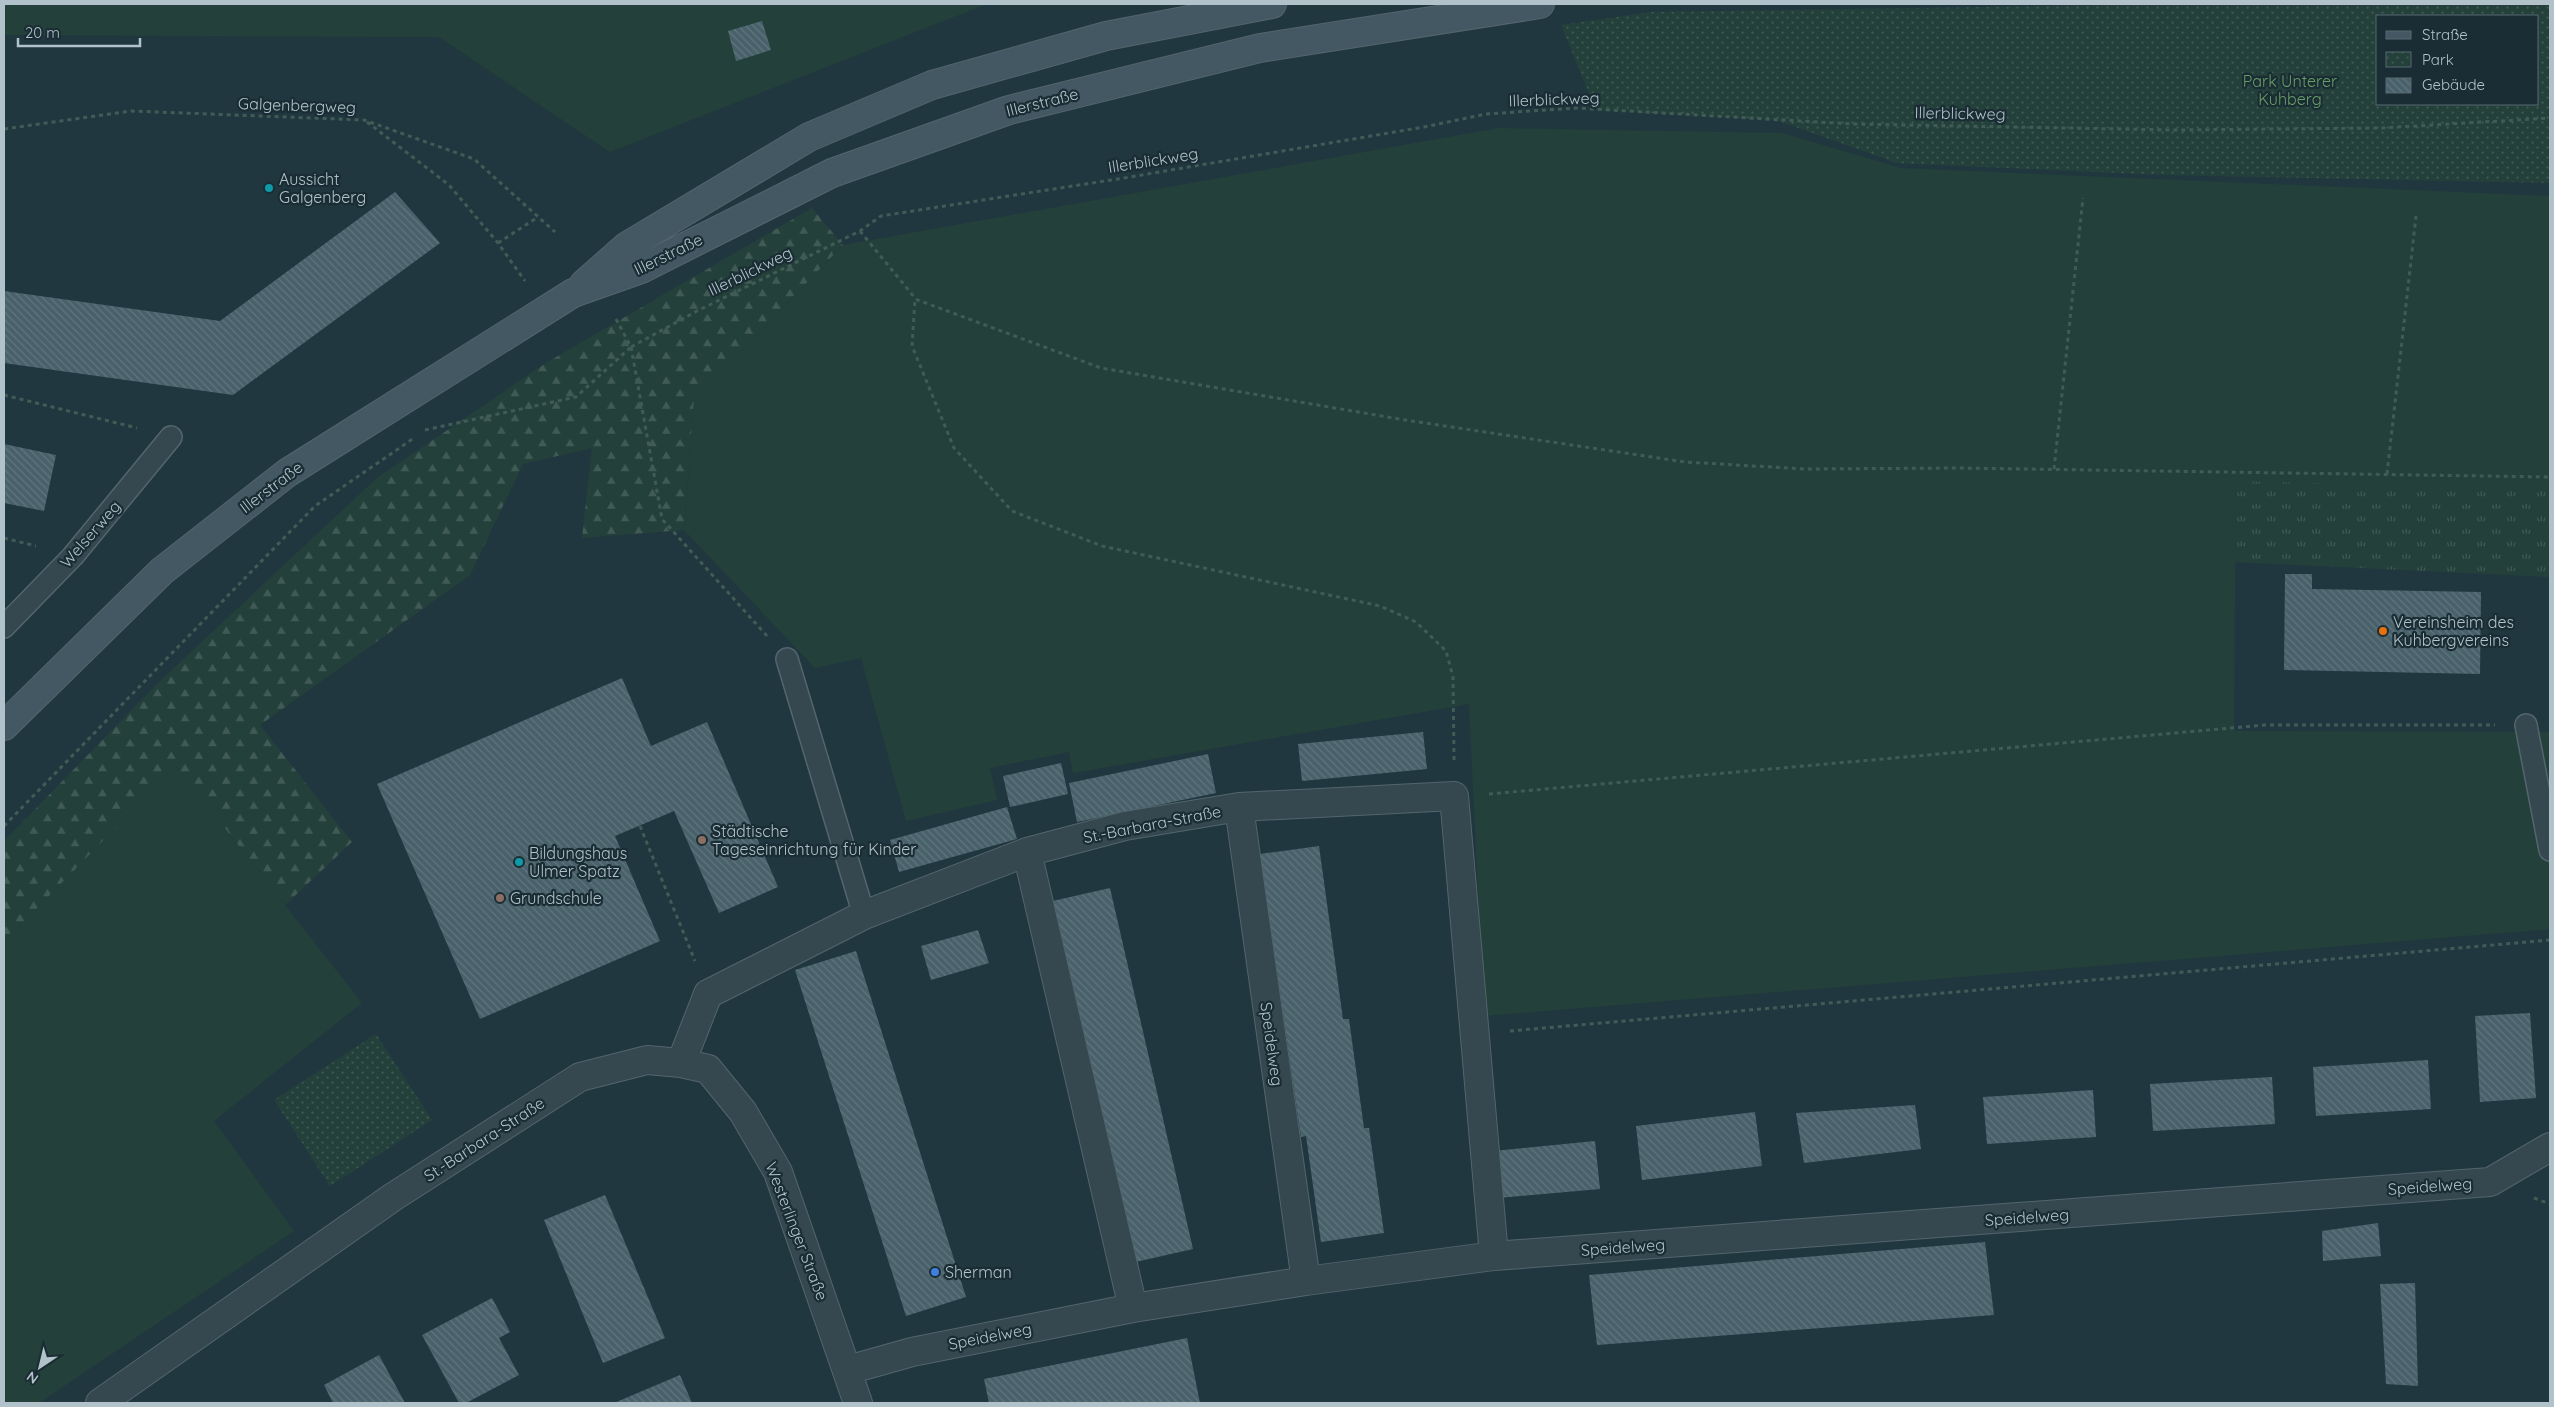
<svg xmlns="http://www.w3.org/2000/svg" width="2554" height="1407" font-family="Quicksand,sans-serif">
	<defs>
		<pattern id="grass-tufts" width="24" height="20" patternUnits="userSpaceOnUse" patternTransform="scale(1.25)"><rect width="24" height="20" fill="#23403a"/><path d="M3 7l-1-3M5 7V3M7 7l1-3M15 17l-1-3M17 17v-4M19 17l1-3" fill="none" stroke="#415a55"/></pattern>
		<pattern id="forest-firs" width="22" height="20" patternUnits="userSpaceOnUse" patternTransform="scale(1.25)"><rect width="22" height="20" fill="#23403a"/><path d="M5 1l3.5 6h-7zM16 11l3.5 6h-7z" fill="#415a55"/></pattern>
		<pattern id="park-dots" width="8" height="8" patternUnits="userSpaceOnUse" patternTransform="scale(1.25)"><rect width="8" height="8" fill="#23403a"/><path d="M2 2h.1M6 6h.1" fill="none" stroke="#415a55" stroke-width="1.8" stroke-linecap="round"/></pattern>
		<pattern id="building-back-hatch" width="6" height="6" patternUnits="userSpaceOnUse" patternTransform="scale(1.25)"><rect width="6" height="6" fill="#49616a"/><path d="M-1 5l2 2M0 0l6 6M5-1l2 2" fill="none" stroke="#61767e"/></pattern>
	</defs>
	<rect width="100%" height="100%" fill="#21373f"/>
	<path fill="url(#grass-tufts)" d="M 2235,472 L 2550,484 L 2550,577 L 2234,562 Z"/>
	<path fill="url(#forest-firs)" d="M 812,208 L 843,245 L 694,401 L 684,530 L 582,538 L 592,448 L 523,464 L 470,575 L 260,725 L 352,842 L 285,905 L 176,766 L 4,947 L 4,841 L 160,681 L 377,478 L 546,363 Z"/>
	<path fill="url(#park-dots)" fill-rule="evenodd" d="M 2176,4 L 2550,4 L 2550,183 L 2163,175 L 1897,163 L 1776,120 L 1596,110 L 1561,25 L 1651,12 ZM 2378,16 L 2538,16 L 2538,104 L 2378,104 Z
		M 376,1034 L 432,1120 L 330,1186 L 274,1100 Z"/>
	<path fill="#23403a" d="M 4,4 L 987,4 L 610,152 L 439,37 L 4,35 Z
		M 1499,128 L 1782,133 L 1901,168 L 2550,196 L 2550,490 L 2236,481 L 2234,731 L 2550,732 L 2550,929 L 1484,1016 L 1469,704 L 1073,773 L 1069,752 L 990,768 L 997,800 L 906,821 L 861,658 L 815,668 L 684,530 L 694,401 L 843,245 Z
		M 176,766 L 362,1003 L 214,1121 L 294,1231 L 39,1403 L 4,1403 L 4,942 Z"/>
	<path fill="url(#building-back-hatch)" d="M 762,21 L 771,50 L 736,61 L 728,31 Z
		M 395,192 L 440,243 L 233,395 L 4,363 L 4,291 L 220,321 Z
		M 4,444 L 56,455 L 44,511 L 4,503 Z
		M 2285,574 L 2312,574 L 2312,589 L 2481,592 L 2480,674 L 2284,670 Z
		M 622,678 L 651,746 L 707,722 L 778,887 L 719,913 L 674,811 L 615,836 L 660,941 L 480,1019 L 377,784 Z
		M 1423,732 L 1427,769 L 1302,781 L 1298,744 Z
		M 1208,754 L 1216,793 L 1077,822 L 1069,783 Z
		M 1061,763 L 1068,794 L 1010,807 L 1003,776 Z
		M 1007,807 L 1017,839 L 899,872 L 890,840 Z
		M 1319,846 L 1343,1019 L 1349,1019 L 1364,1128 L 1369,1128 L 1384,1233 L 1321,1242 L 1306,1136 L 1301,1137 L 1260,854 Z
		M 1110,888 L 1193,1249 L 1131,1263 L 1048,902 Z
		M 978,930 L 989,963 L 931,980 L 921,946 Z
		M 856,951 L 966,1297 L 906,1316 L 795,970 Z
		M 2530,1013 L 2536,1098 L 2480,1102 L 2475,1016 Z
		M 2428,1060 L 2431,1109 L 2316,1116 L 2313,1067 Z
		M 2272,1077 L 2275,1124 L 2153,1131 L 2150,1084 Z
		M 2093,1090 L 2096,1137 L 1987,1144 L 1983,1097 Z
		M 1915,1105 L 1921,1149 L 1804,1163 L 1796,1113 Z
		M 1755,1112 L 1762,1166 L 1642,1180 L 1636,1126 Z
		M 1595,1141 L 1600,1189 L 1498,1198 L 1494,1151 Z
		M 605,1195 L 665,1338 L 603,1363 L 544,1220 Z
		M 2378,1223 L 2381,1256 L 2323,1261 L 2322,1231 Z
		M 1985,1242 L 1994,1315 L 1597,1345 L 1589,1275 Z
		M 2415,1283 L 2418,1386 L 2386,1384 L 2380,1284 Z
		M 492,1298 L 510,1332 L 499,1338 L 519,1375 L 466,1403 L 459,1403 L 422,1335 Z
		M 1187,1338 L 1200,1403 L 989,1403 L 984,1379 Z
		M 379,1355 L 405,1403 L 333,1403 L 324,1385 Z
		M 680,1375 L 692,1403 L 614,1403 Z"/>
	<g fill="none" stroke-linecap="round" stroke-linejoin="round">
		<g stroke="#53656d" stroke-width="24">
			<path id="lane" d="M 4,627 L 73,556 L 171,437
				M 787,659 L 864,915
				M 2526,725 L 2550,850"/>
		</g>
		<g stroke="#53656d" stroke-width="30">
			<path id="street" d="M 1239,807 L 1306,1281
				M 1027,852 L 1133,1308
				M 681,1063 L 708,994 L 864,915 L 1027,852 L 1125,826 L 1239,807 L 1454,796 L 1494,1256
				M 848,1370 L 912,1352 L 1133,1308 L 1306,1281 L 1494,1256 L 2490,1182 L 2550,1147
				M 100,1403 L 393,1197 L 580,1077 L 647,1060 L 681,1063 L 708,1069 L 743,1112 L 778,1172 L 858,1403"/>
		</g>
		<g stroke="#53656d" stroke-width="30">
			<path id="secondary" d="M 584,284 L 627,246 L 809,137 L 932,85 L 1106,36 L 1272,4
				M 4,726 L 162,571 L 287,473 L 573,293 L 641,269 L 832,173 L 1009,110 L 1260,48 L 1540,4"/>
		</g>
		<path stroke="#415c57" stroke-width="3" stroke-dasharray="4 4" stroke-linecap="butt" d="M 367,122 L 449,185 L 498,243 L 525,281
			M 4,129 L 131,111 L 364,120 L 474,159 L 555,232
			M 860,231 L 915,298
			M 498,243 L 538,217
			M 616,319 L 631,347 L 697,311 L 860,231 L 881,216 L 1124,178 L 1424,127 L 1486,114 L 1576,108 L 1853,124 L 2174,130 L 2382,128 L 2550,118
			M 631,347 L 662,519 L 767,636
			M 4,395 L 137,428
			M 425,430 L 576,397 L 631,347
			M 2054,469 L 2083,198
			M 2387,474 L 2416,216
			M 4,538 L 36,546
			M 1454,760 L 1453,677 L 1446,651 L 1416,622 L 1380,606 L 1102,546 L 1012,511 L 954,448 L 912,346 L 915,299 L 1101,368 L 1405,420 L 1685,462 L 1805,469 L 1959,468 L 2550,477
			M 1489,794 L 2265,725 L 2495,725
			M 4,826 L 315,506 L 414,438
			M 640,826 L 695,961
			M 1510,1031 L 2550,940
			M 2534,1198 L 2550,1204"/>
		<use href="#lane" stroke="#35474f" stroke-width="21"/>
		<use href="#street" stroke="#35474f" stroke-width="28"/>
		<use href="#secondary" stroke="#435862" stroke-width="28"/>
	</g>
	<g fill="#0f9aa8" stroke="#1a2c34" stroke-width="2">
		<circle cx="269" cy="188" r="5"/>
		<circle cx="519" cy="862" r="5"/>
	</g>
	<circle fill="#e8710a" stroke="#1a2c34" stroke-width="2" cx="2383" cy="631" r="5"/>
	<g fill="#8d6e63" stroke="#1a2c34" stroke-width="2">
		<circle cx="702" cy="840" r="5"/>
		<circle cx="500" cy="898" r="5"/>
	</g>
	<circle fill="#3f7fe0" stroke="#1a2c34" stroke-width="2" cx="935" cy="1272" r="5"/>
	<g text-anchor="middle" stroke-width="4.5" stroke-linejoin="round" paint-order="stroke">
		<g font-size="16" fill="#699e65" stroke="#1a2c34">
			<text x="2290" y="87">Park Unterer<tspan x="2290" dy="18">Kuhberg</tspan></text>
		</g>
		<g font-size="16" fill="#b1c2ca" stroke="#1a2c34">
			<text transform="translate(1554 99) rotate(-2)" y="6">Illerblickweg</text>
			<text transform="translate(1042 102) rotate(-14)" y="6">Illerstraße</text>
			<text transform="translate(297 105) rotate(2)" y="6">Galgenbergweg</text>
			<text transform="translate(1960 113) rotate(1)" y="6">Illerblickweg</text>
			<text transform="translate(1153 160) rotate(-9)" y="6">Illerblickweg</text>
			<text transform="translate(668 254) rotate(-26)" y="6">Illerstraße</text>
			<text transform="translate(750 271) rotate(-26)" y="6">Illerblickweg</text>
			<text transform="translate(271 487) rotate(-37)" y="6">Illerstraße</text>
			<text transform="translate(90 534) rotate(-49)" y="6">Welserweg</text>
			<text transform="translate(1152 824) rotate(-11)" y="6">St.-Barbara-Straße</text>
			<text transform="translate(1272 1044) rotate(82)" y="6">Speidelweg</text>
			<text transform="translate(484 1139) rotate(-33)" y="6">St.-Barbara-Straße</text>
			<text transform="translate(2430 1186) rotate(-4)" y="6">Speidelweg</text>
			<text transform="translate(2027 1217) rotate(-4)" y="6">Speidelweg</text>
			<text transform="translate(797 1231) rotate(69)" y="6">Westerlinger Straße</text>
			<text transform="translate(1623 1247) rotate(-4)" y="6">Speidelweg</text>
			<text transform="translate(990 1336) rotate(-11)" y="6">Speidelweg</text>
		</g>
		<g font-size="16" fill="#b1c2ca" stroke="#1a2c34" text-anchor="start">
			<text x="279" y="185">Aussicht<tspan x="279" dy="18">Galgenberg</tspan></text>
			<text x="2393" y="628">Vereinsheim des<tspan x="2393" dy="18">Kuhbergvereins</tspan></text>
			<text x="712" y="837">Städtische<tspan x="712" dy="18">Tageseinrichtung für Kinder</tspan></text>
			<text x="529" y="859">Bildungshaus<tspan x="529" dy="18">Ulmer Spatz</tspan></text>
			<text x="510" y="904">Grundschule</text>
			<text x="945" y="1278">Sherman</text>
		</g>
	</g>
	<rect width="2554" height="1407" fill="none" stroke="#b1c2ca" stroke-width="10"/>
	<rect x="2376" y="15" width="162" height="90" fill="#1a2c34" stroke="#566870"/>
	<rect x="2386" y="31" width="25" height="8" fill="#435862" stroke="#566870"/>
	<text x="2422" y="40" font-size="15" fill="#b1c2ca">Straße</text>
	<rect x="2386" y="52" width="25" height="15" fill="url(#park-dots)" stroke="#566870"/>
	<text x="2422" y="65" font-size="15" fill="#b1c2ca">Park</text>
	<rect x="2386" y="78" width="25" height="15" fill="url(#building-back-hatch)" stroke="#566870"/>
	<text x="2422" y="90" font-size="15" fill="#b1c2ca">Gebäude</text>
	<g transform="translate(40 1367) rotate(215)" stroke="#1a2c34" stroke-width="4" paint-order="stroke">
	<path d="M0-4L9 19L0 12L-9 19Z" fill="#b1c2ca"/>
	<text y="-8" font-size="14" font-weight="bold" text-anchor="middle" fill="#b1c2ca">N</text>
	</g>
	<path d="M18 38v8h122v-8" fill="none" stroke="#b1c2ca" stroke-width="2.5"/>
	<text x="25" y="38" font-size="15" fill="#b1c2ca" stroke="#1a2c34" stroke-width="4" paint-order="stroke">20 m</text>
</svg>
